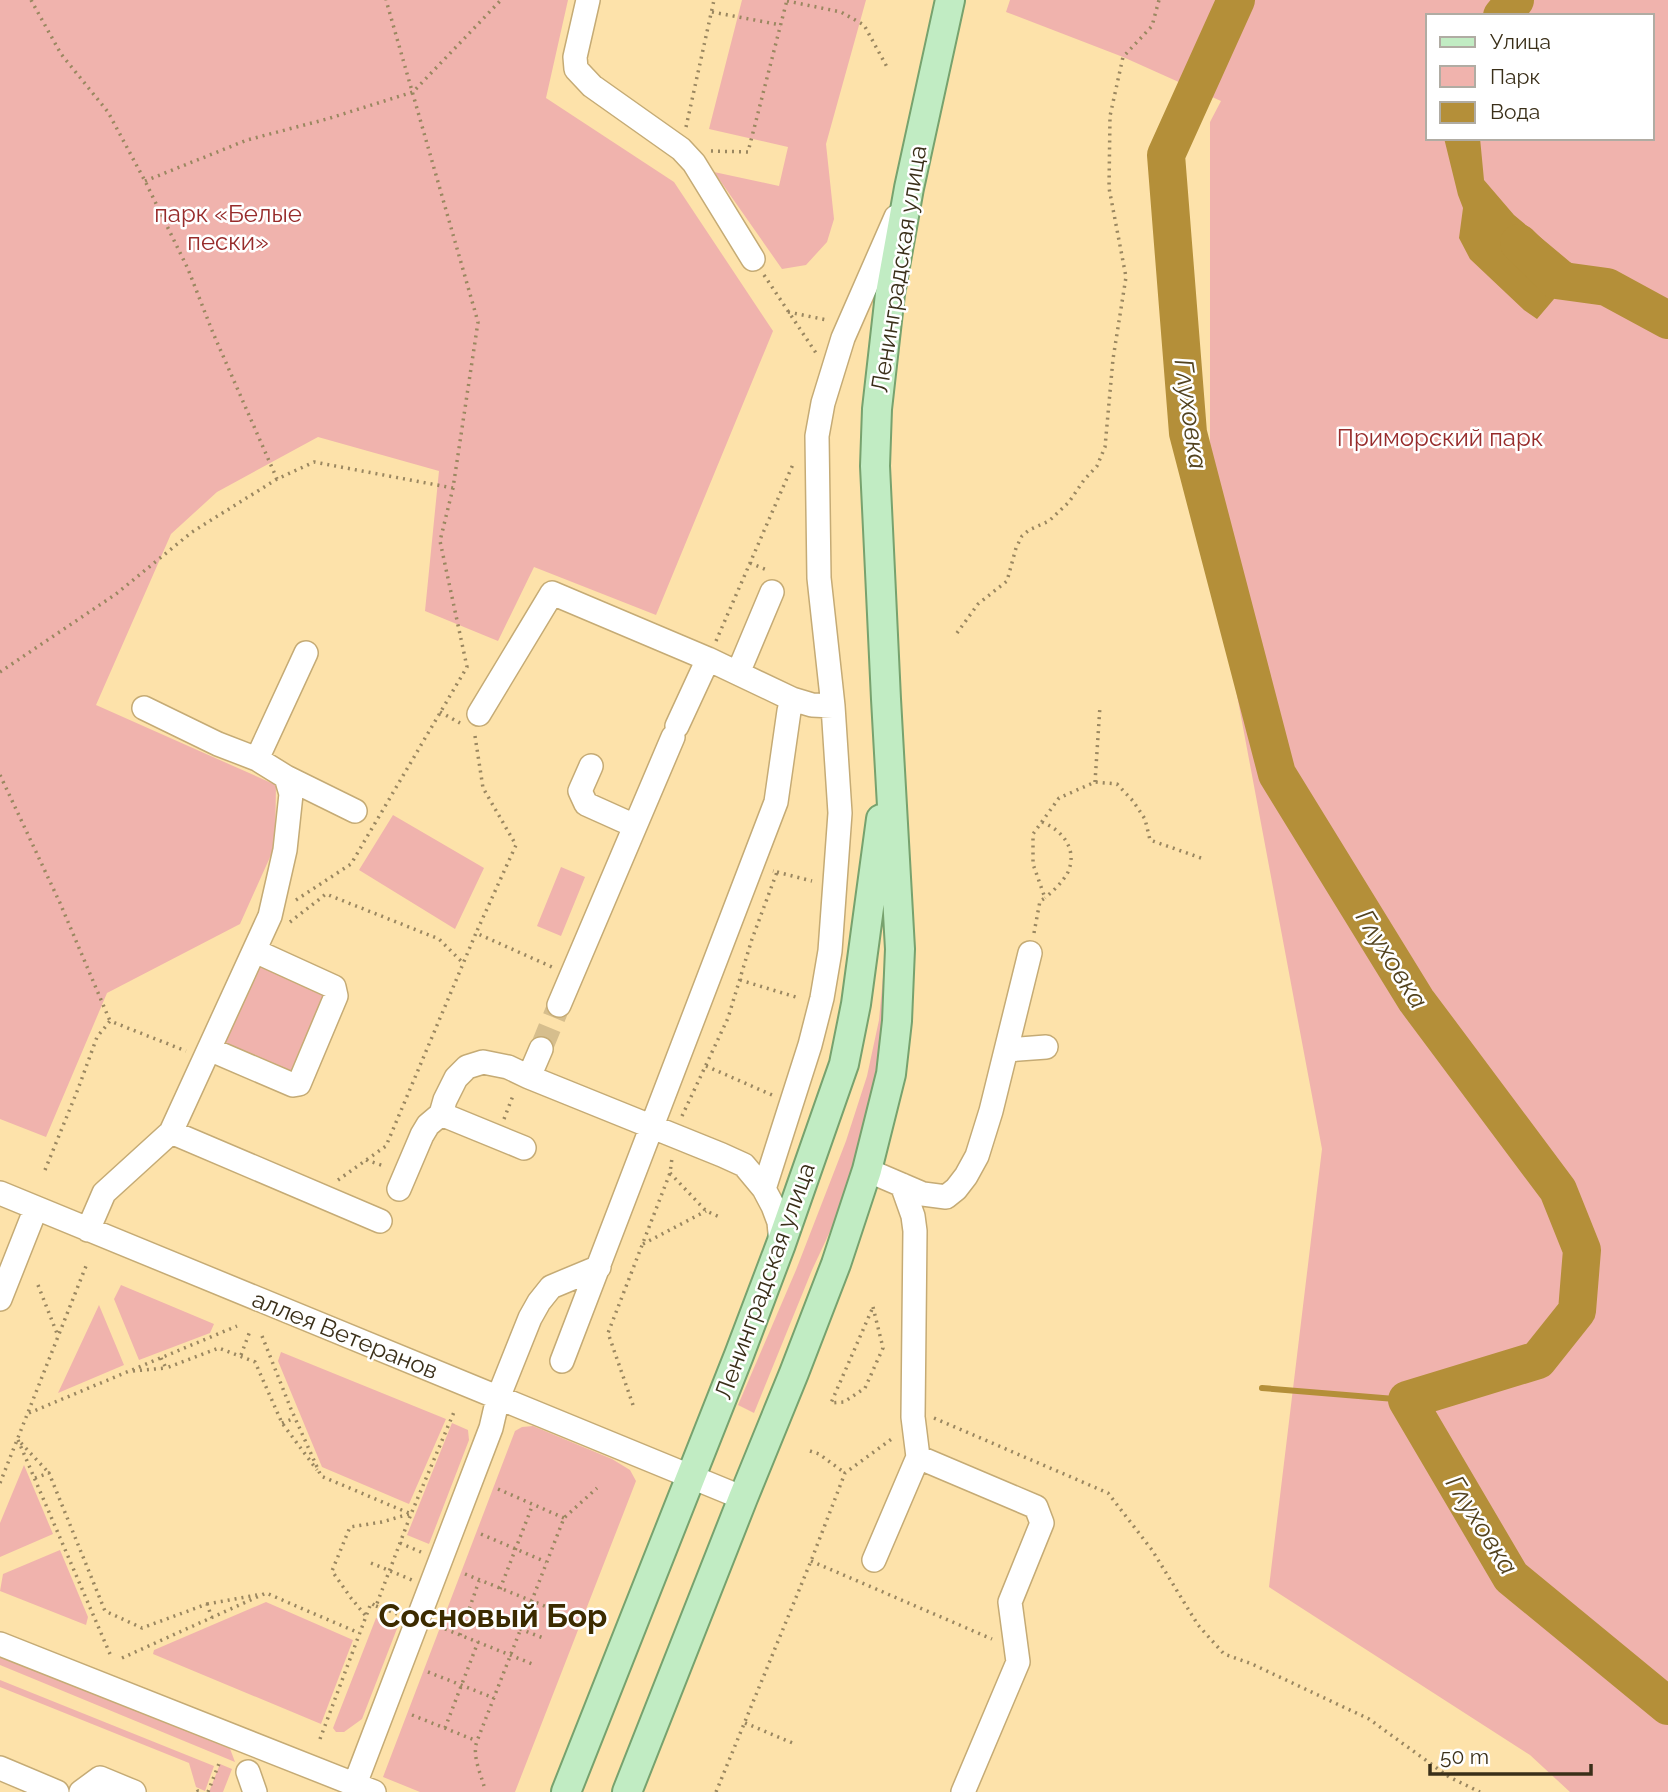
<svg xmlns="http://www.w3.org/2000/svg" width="1668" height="1792" font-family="Raleway,sans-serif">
	<rect width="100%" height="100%" fill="#fde2aa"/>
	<path fill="#f0b3ad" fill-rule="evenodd" d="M 0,0 L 568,0 L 546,98 L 674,182 L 773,331 L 656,615 L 534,567 L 498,641 L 425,611 L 439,471 L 318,437 L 217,492 L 171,534 L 96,705 L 276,785 L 275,846 L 240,924 L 107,993 L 46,1137 L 0,1119 Z
		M 742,0 L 866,0 L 826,144 L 834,219 L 827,242 L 806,265 L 782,269 L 714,172 L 779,186 L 788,147 L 709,129 Z
		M 1010,0 L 1668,0 L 1668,1792 L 1570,1792 L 1530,1755 L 1269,1587 L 1322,1149 L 1210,551 L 1210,122 L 1221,101 L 1123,57 L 1006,12 ZM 1428,16 L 1652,16 L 1652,138 L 1428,138 Z
		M 393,815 L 484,868 L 455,929 L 359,870 Z
		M 561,867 L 585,877 L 561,936 L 537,926 Z
		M 888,955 L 886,1021 L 861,1150 L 841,1208 L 812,1270 L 754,1413 L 738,1405 L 796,1270 L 846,1141 L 867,1076 L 879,1020 L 883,977 Z
		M 257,957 L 330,991 L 294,1080 L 216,1048 Z
		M 121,1285 L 214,1324 L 210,1333 L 139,1360 L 114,1299 Z
		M 99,1305 L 124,1365 L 58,1393 Z
		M 281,1352 L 446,1419 L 409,1504 L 322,1467 L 278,1361 Z
		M 452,1423 L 468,1430 L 469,1440 L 429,1544 L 407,1535 Z
		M 533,1426 L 612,1459 L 630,1470 L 636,1481 L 515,1792 L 420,1792 L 383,1777 L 515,1431 L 522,1427 Z
		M 24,1465 L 53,1534 L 0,1557 L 0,1523 Z
		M 60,1550 L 88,1617 L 86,1625 L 0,1591 L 3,1574 Z
		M 266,1602 L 353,1640 L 321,1724 L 153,1654 L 154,1650 Z
		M 376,1618 L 398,1626 L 362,1719 L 344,1732 L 336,1732 L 333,1728 Z
		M 0,1654 L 229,1746 L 235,1762 L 0,1665 Z
		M 0,1680 L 214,1766 L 205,1791 L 196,1787 L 189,1763 L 0,1687 Z
		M 220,1764 L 232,1769 L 223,1792 L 209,1792 Z"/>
	<path fill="#b48f39" d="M 1444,138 L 1480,138 L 1484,180 L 1514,215 L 1570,262 L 1607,287 L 1556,280 L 1554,299 L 1537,319 L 1524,310 L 1470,259 L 1459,238 L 1463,208 L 1458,195 Z"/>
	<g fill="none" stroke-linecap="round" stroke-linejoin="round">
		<path stroke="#b48f39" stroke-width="6" d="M 1262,1388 L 1407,1400"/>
		<path stroke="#b48f39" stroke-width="38" d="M 1236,0 L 1166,155 L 1188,433 L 1277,774 L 1416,1000 L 1558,1190 L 1582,1250 L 1577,1311 L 1538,1360 L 1407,1400 L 1511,1577 L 1668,1706
			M 1502,16 L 1515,0
			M 1519,243 L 1556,280 L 1607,287 L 1668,320"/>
		<path stroke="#d6be8d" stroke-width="23" stroke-dasharray="23 11" stroke-linecap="butt" d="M 541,1049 L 559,1005"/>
		<g stroke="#c5ab75" stroke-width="26">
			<path id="minor" d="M 588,0 L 575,57 L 576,69 L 592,86 L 681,149 L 694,163 L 753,259
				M 738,673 L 772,592
				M 144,708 L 218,744 L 257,759
				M 479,714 L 552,593 L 708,659
				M 677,726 L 708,659 L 792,699 L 812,705 L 833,706
				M 591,766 L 580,791 L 586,804 L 635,826
				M 286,777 L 355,811
				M 559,1005 L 673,737
				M 209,1049 L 293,1085 L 299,1084 L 336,996 L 334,987 L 255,951
				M 541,1049 L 529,1077 L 722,1155 L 744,1165 L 764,1189 L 773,1206 L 779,1222 L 781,1244
				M 1006,1050 L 1046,1047
				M 441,1114 L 524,1148
				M 171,1132 L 380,1221
				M 867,1170 L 923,1194 L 946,1197 L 956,1189 L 966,1176 L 977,1156 L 991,1111 L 1030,953
				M 902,1185 L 913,1216 L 915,1231 L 913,1417 L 918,1457 L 1036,1507 L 1042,1523 L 1010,1602 L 1018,1662 L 963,1792
				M 399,1189 L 422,1135 L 428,1125 L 441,1114 L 445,1100 L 456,1078 L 467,1067 L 483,1062 L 508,1067 L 529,1077
				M 764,1189 L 810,1045 L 822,998 L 830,951 L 840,813 L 833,706 L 819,578 L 817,436 L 823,403 L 843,338 L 896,217
				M 0,1193 L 743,1498
				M 88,1230 L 104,1193 L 171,1132 L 270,916 L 285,850 L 291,794 L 286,777 L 257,759 L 306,653
				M 0,1299 L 36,1208
				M 562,1361 L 776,802 L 789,711 L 792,699
				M 874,1560 L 918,1457
				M 0,1644 L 374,1792
				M 0,1768 L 57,1792
				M 248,1772 L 255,1792
				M 355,1784 L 491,1428 L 498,1398 L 530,1318 L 539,1302 L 551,1287 L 599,1267
				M 81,1792 L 100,1778 L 134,1792"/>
		</g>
		<g stroke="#77a26e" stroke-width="32">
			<path id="major" d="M 566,1792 L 739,1355 L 781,1244 L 844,1064 L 856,1004 L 881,819
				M 627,1792 L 743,1498 L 794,1373 L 836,1264 L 867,1170 L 891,1074 L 897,1021 L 900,949 L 886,699 L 878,529 L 875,466 L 877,409 L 890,294 L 909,188 L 950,0"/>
		</g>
		<path stroke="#9a8760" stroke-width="3.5" stroke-dasharray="2 5" stroke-linecap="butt" d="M 31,0 L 61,54 L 108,112 L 145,181 L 188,269 L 213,333 L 277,479 L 314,462 L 453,488
			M 787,1 L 841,12 L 864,25 L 887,67
			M 712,12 L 781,25
			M 686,127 L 714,0
			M 711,151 L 748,152 L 787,0
			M 145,181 L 247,140 L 327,119 L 413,92 L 501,0
			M 764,275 L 816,353
			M 788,312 L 827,320
			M 750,563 L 767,570
			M 957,633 L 978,604 L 1007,581 L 1016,548 L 1022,536 L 1029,530 L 1049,521 L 1069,502 L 1084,480 L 1097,466 L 1105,447 L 1113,359 L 1126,277 L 1109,188 L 1110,116 L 1123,57 L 1152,26 L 1159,0
			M 716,641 L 794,462
			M 0,672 L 116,594 L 192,532 L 277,479
			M 440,712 L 460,723
			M 475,736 L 483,788 L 516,845 L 476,933
			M 0,775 L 60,903 L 110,1021
			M 1095,782 L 1100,706
			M 1042,822 C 1062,830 1078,849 1068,872 C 1063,882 1053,891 1045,898
			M 777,872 L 812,881
			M 296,900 L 351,864 L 467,667 L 440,541 L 453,488 L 478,322 L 386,0
			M 290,922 L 326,894 L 439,939 L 463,963
			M 1034,933 L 1040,901 L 1045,898 L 1033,864 L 1033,834 L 1059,798 L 1095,782 L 1117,784 L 1133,801 L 1145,819 L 1150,840 L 1201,858
			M 740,980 L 799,998
			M 706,1066 L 772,1095
			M 682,1116 L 728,1018 L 752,939 L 777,872 L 773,871
			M 504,1119 L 514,1093
			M 366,1160 L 384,1166
			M 45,1170 L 78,1089 L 97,1037 L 110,1021 L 186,1051
			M 670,1173 L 706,1211 L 722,1218
			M 338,1180 L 386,1146 L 476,933 L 552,967
			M 643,1244 L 706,1211
			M 38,1285 L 58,1336
			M 873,1307 L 883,1348 L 865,1388 L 844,1402 L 831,1403 Z
			M 262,1336 L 291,1409 L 321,1476 L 411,1514
			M 241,1355 L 250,1331
			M 161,1358 L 166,1368 L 219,1348 L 255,1362 L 282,1423 L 317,1470
			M 133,1371 L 166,1368
			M 633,1405 L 608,1333 L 670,1173 L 672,1158
			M 29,1413 L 237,1326
			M 934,1418 L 1108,1493 L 1152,1550 L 1198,1625 L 1224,1654 L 1252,1664 L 1369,1719 L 1449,1777 L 1480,1792
			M 282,1423 L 295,1418
			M 18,1440 L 110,1654
			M 21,1443 L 49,1473
			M 810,1451 L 819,1454 L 845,1473
			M 35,1478 L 49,1473 L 105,1611 L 142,1628 L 207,1604 L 212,1618
			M 0,1483 L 86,1266
			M 498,1489 L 564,1518
			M 481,1534 L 546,1562
			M 400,1543 L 421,1552
			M 811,1561 L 992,1639
			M 371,1563 L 412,1580
			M 465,1574 L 557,1611
			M 500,1589 L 533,1504
			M 207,1604 L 257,1595
			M 376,1606 L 397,1614
			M 365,1615 L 351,1598 L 332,1571 L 350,1527 L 382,1522 L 409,1514
			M 445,1629 L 535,1665
			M 520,1629 L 546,1639
			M 460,1635 L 479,1581
			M 122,1658 L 266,1593 L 359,1633
			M 428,1672 L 494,1698
			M 412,1715 L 477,1741
			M 745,1723 L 795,1744
			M 445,1728 L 478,1642
			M 320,1739 L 371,1603 L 376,1606 L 411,1514 L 454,1412
			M 484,1786 C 480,1772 472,1755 477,1741 L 564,1518 L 597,1488
			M 197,1792 L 198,1791 L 201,1792
			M 208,1792 L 220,1761
			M 716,1792 L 811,1561 L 845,1473 L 893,1438"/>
		<use href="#minor" stroke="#fff" stroke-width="23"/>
		<use href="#major" stroke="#c1ecc3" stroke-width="28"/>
	</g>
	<g text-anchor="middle" stroke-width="5" stroke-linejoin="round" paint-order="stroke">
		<g font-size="24" fill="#972c2b" stroke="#fff">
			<text x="228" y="222">парк «Белые<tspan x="228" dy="28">пески»</tspan></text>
			<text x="1440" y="446">Приморский парк</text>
		</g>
		<g font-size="24" fill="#3a2f19" stroke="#fff">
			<text transform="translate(899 269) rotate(-81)" y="8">Ленинградская улица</text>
			<text transform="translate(765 1281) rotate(-70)" y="8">Ленинградская улица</text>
			<text transform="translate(345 1335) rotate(22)" y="8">аллея Ветеранов</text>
		</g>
		<g font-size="26" font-style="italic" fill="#52421e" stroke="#fff">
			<text transform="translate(1191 414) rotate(82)" y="9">Глуховка</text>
			<text transform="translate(1392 959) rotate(58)" y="9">Глуховка</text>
			<text transform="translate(1482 1525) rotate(58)" y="9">Глуховка</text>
		</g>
		<g font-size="32" font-weight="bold" fill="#3c2b00" stroke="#fff">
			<text x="493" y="1627">Сосновый Бор</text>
		</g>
	</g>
	<rect x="1426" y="14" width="228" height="126" fill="#ffffff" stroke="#b0aca3" stroke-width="2"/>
	<rect x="1440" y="37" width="35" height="10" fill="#c1ecc3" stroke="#b0aca3" stroke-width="2"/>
	<text x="1490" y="49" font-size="21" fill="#3a2f19">Улица</text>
	<rect x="1440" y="66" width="35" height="21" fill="#f0b3ad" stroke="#b0aca3" stroke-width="2"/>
	<text x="1490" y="84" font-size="21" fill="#3a2f19">Парк</text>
	<rect x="1440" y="102" width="35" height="21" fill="#b48f39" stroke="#b0aca3" stroke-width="2"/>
	<text x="1490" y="119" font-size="21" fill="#3a2f19">Вода</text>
	<path d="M1430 1764v10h161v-10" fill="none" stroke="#3a2f19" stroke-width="3.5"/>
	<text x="1440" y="1764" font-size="21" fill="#3a2f19" stroke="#ffffff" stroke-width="5" paint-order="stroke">50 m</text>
</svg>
